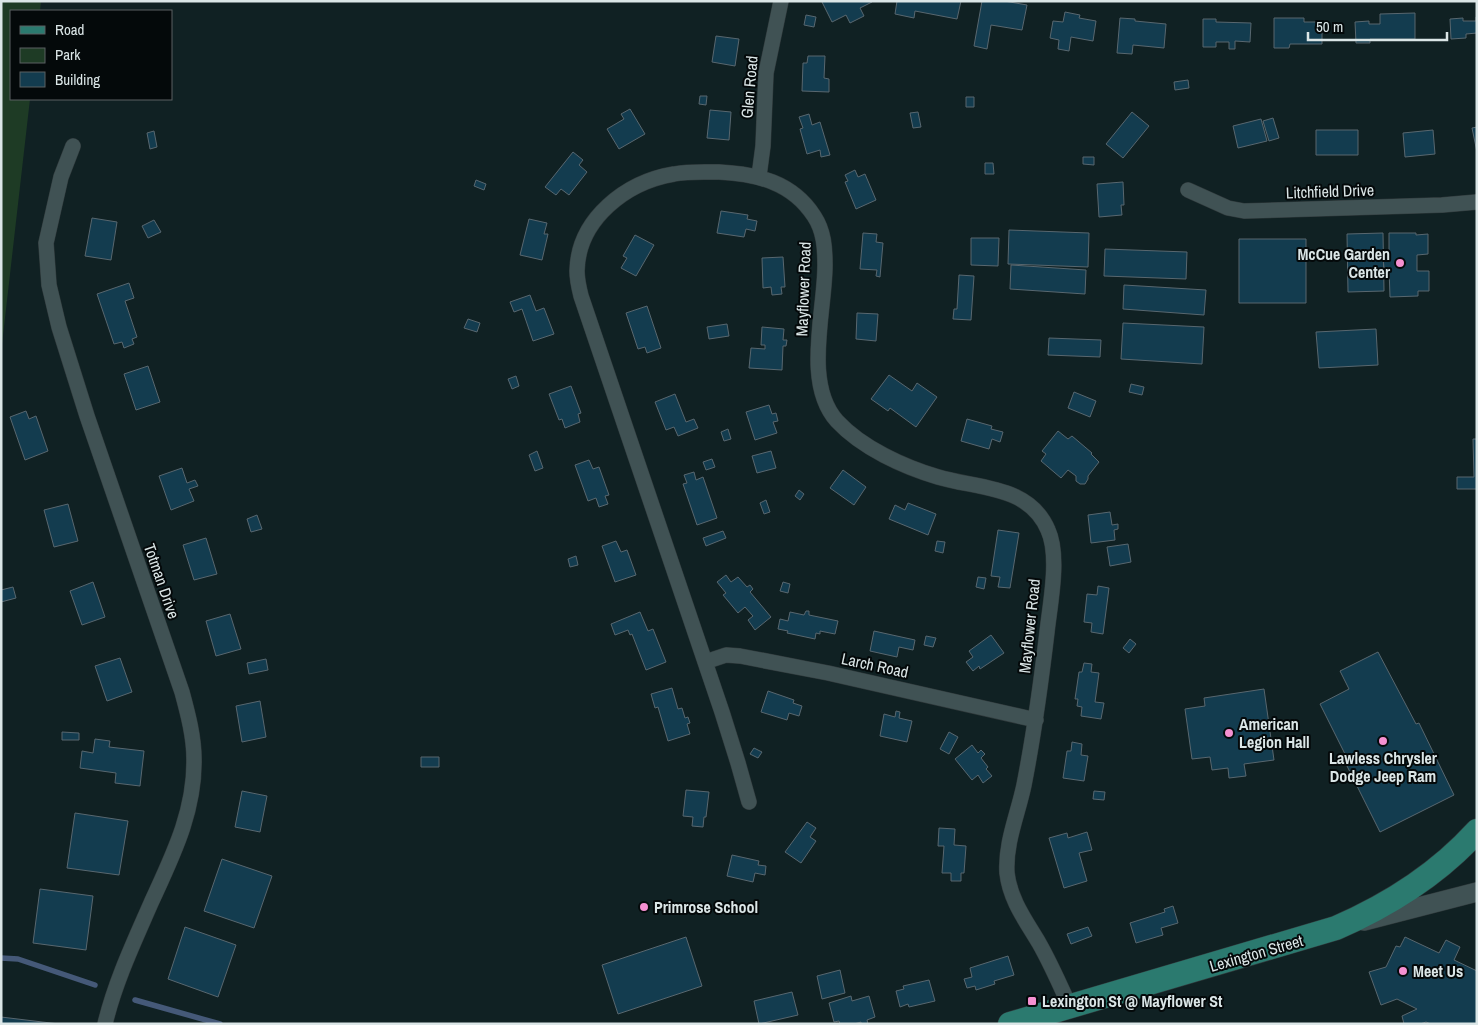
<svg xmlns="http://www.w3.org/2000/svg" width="1478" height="1025" font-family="'Archivo Narrow',sans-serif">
	<rect width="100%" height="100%" fill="#102123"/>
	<path fill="#1e3b25" d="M 1,1 L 41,1 L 40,11 L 11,11 L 11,99 L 30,99 L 1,353 Z"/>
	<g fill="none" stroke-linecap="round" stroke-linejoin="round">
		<path stroke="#455978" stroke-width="5.5" d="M 1,958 L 18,959 L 95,985
			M 135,1000 L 220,1024"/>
	</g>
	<path fill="#133c4f" stroke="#58676f" d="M 824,1 L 872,1 L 872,2 L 860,8 L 864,16 L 850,23 L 846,15 L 832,22 L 822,2 Z
		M 897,1 L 961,1 L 957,19 L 915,11 L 914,18 L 895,14 Z
		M 982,1 L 1004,1 L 1027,5 L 1022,30 L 991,25 L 987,49 L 974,46 Z
		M 1065,12 L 1080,15 L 1079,18 L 1096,21 L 1093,41 L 1071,37 L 1069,51 L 1058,49 L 1059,40 L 1050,38 L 1053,21 L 1063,22 Z
		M 1415,13 L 1415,39 L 1370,39 L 1370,43 L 1356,43 L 1355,22 L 1369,21 L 1369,24 L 1380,24 L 1380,14 Z
		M 806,15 L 816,17 L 814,27 L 804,25 Z
		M 1476,17 L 1477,17 L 1477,36 L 1477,33 L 1466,34 L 1466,38 L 1451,39 L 1450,19 L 1463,18 L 1463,21 L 1476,21 Z
		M 1120,18 L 1135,19 L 1135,21 L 1166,24 L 1164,48 L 1133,45 L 1132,54 L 1117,53 Z
		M 1274,18 L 1304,18 L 1304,22 L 1322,22 L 1322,44 L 1290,44 L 1289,48 L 1274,48 Z
		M 1203,19 L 1216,19 L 1216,22 L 1251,23 L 1250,42 L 1235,41 L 1235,49 L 1229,49 L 1229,42 L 1216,42 L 1216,47 L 1203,47 Z
		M 716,36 L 739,39 L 735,66 L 712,62 Z
		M 808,56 L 825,56 L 824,78 L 829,79 L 829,92 L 802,91 L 803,63 L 807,63 Z
		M 1188,80 L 1189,88 L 1175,90 L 1174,82 Z
		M 700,96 L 707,96 L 706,105 L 699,104 Z
		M 966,97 L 974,97 L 974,107 L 966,107 Z
		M 630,109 L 645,134 L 619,149 L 607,129 L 624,119 L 621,114 Z
		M 710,110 L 731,112 L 729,140 L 707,138 Z
		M 918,112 L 921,127 L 913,128 L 910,113 Z
		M 1132,112 L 1149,126 L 1123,158 L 1106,144 Z
		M 809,114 L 812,125 L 820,122 L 830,155 L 821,157 L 820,150 L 807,154 L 800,129 L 803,128 L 799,117 Z
		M 1273,118 L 1279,138 L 1269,141 L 1263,121 Z
		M 1261,119 L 1267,141 L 1238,148 L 1233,126 Z
		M 1477,127 L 1477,152 L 1472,128 Z
		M 1316,130 L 1358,130 L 1358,155 L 1316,155 Z
		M 1433,130 L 1435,154 L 1405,157 L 1403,133 Z
		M 154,131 L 157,147 L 150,149 L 147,133 Z
		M 573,152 L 583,160 L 579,165 L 587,172 L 569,195 L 561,189 L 556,195 L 545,187 Z
		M 1083,157 L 1094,157 L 1094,165 L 1083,164 Z
		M 985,163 L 993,163 L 994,174 L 985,174 Z
		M 855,170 L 858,177 L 865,174 L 876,200 L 856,209 L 845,182 L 848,181 L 845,175 Z
		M 476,180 L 486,184 L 484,190 L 474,186 Z
		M 1123,182 L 1124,205 L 1121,205 L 1122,215 L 1099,217 L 1097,184 Z
		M 721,211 L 748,215 L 747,219 L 757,221 L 755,231 L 746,229 L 744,237 L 717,233 Z
		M 92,218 L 117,222 L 111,260 L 85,256 Z
		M 529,219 L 547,223 L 544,234 L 548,234 L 542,260 L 520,255 Z
		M 154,220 L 161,232 L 148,238 L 142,226 Z
		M 1009,230 L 1089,233 L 1088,267 L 1008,264 Z
		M 863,233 L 877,234 L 876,242 L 883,243 L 880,277 L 876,276 L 877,270 L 860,269 Z
		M 1383,233 L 1384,291 L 1348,292 L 1347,234 Z
		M 1389,233 L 1416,233 L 1416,235 L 1428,234 L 1428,254 L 1417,255 L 1417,271 L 1429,271 L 1429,291 L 1418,291 L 1418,296 L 1390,297 L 1389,268 L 1384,268 L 1383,258 L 1389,258 Z
		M 635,235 L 654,245 L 636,276 L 621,268 L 627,258 L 623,256 Z
		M 971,238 L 999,238 L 998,266 L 971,265 Z
		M 1239,239 L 1306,239 L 1306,303 L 1239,303 Z
		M 1105,249 L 1187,252 L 1186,279 L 1104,276 Z
		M 783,257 L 785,287 L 781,287 L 782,294 L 772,295 L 771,287 L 763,288 L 762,258 Z
		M 1011,265 L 1086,270 L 1085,294 L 1010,289 Z
		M 959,275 L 974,276 L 971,320 L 953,319 L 954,309 L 957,309 Z
		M 129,283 L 134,298 L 125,301 L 137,337 L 132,339 L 134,344 L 124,348 L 122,342 L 114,344 L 97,294 Z
		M 1124,285 L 1206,290 L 1204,315 L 1123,309 Z
		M 530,295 L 536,311 L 544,308 L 554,334 L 533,341 L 522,309 L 514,312 L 510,302 Z
		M 647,306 L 661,348 L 647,353 L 645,347 L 638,349 L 626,313 Z
		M 857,313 L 878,314 L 876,341 L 856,339 Z
		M 468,319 L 480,323 L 477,332 L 464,328 Z
		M 1123,323 L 1204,327 L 1202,364 L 1121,359 Z
		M 727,324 L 729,336 L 709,339 L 707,327 Z
		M 762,327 L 784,329 L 783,340 L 787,340 L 786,346 L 783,346 L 782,370 L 749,368 L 751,348 L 765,349 L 765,345 L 761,345 Z
		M 1376,329 L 1378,365 L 1319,368 L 1316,332 Z
		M 1049,338 L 1101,340 L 1100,357 L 1048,355 Z
		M 148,366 L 160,402 L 136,410 L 124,374 Z
		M 889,375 L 912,391 L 917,383 L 937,397 L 916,427 L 890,408 L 888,411 L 871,399 Z
		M 516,376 L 519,386 L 512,389 L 508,379 Z
		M 1131,384 L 1144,387 L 1142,395 L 1129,392 Z
		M 571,386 L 581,413 L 578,414 L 580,422 L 565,428 L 562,419 L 559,420 L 549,394 Z
		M 1074,392 L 1096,401 L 1090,417 L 1068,408 Z
		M 675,394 L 686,422 L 694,419 L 698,428 L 678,436 L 674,427 L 666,430 L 655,402 Z
		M 769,405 L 772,414 L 776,413 L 778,421 L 773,422 L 777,433 L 755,440 L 746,412 Z
		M 26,411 L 29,419 L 36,416 L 48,451 L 25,460 L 10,417 Z
		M 967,419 L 992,426 L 991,429 L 1003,432 L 1000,442 L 992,439 L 989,449 L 961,441 Z
		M 728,429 L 731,439 L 724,441 L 721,432 Z
		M 1058,431 L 1068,439 L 1072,436 L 1092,453 L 1091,454 L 1099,462 L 1088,476 L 1088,479 L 1085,484 L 1080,484 L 1076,481 L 1076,476 L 1068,470 L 1061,478 L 1041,461 L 1046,454 L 1042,451 Z
		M 1473,439 L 1477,439 L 1477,489 L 1457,489 L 1457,477 L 1474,477 Z
		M 537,451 L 543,468 L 535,471 L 529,455 Z
		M 771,451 L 776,468 L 757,473 L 752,456 Z
		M 712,459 L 715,467 L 706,470 L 703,462 Z
		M 589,460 L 593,469 L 599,467 L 609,495 L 605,496 L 608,504 L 599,507 L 596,498 L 588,501 L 575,465 Z
		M 182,468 L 187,483 L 195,480 L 198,486 L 189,489 L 194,501 L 171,510 L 159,476 Z
		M 843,470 L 866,487 L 854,505 L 830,488 Z
		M 694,472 L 696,480 L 703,477 L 717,518 L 697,525 L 683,484 L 687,483 L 684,475 Z
		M 799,490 L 804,494 L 800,500 L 795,496 Z
		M 766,500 L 770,512 L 764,514 L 760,503 Z
		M 908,503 L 936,514 L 928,535 L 889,519 L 895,505 L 905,510 Z
		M 68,504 L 78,541 L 54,547 L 44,510 Z
		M 1110,512 L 1112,525 L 1118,524 L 1118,529 L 1114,530 L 1115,540 L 1091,543 L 1088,515 Z
		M 257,515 L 262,529 L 251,532 L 247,519 Z
		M 998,530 L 1019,533 L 1010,588 L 998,587 L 1000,577 L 991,576 Z
		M 723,531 L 726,538 L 706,546 L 703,538 Z
		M 206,538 L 217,574 L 194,580 L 183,545 Z
		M 616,541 L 621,552 L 627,550 L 636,575 L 615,582 L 602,546 Z
		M 937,541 L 945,542 L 943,553 L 935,551 Z
		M 1128,544 L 1131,562 L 1110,566 L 1107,547 Z
		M 576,556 L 578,565 L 570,567 L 568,559 Z
		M 726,575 L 731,582 L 738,577 L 747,587 L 750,585 L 753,589 L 750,592 L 771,617 L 755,630 L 748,620 L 753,616 L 745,607 L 738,613 L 723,595 L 726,593 L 717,582 Z
		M 978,577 L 986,578 L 984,589 L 976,587 Z
		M 93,582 L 105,617 L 82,625 L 70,591 Z
		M 783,582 L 790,584 L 788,593 L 780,591 Z
		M 1098,586 L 1109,588 L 1103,634 L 1091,632 L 1092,623 L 1084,622 L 1087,594 L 1097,595 Z
		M 13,587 L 16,598 L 1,602 L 1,590 Z
		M 806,611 L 809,611 L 809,615 L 838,621 L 835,634 L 820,631 L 820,634 L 816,633 L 815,639 L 787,633 L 788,631 L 778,629 L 780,619 L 788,621 L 790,612 L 804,615 Z
		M 640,612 L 648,631 L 653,629 L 666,662 L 646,670 L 632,634 L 630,635 L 628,630 L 615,635 L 611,624 Z
		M 230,614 L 241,649 L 216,656 L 206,621 Z
		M 874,631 L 915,640 L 913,650 L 899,647 L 897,657 L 870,651 Z
		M 991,635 L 1004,653 L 980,669 L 979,666 L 973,671 L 966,662 L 973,657 L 969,651 Z
		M 926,636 L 936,638 L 933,647 L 924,645 Z
		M 1130,639 L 1136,644 L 1129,653 L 1123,648 Z
		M 1378,652 L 1416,724 L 1419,723 L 1454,795 L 1380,832 L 1344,760 L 1347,758 L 1320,704 L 1349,689 L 1340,671 Z
		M 120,658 L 132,692 L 107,701 L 95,666 Z
		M 266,659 L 268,670 L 249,674 L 247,663 Z
		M 1084,663 L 1092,664 L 1091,672 L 1099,673 L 1095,702 L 1104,703 L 1101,719 L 1081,716 L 1082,707 L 1077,706 L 1078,699 L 1075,699 L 1079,672 L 1082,672 Z
		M 672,688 L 678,709 L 682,708 L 685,718 L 688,717 L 690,723 L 687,724 L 690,734 L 668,741 L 658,707 L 655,708 L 651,694 Z
		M 1264,689 L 1274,760 L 1244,764 L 1246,776 L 1229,778 L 1228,768 L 1212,770 L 1210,757 L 1192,759 L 1185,709 L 1205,706 L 1204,698 Z
		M 768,691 L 794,700 L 793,703 L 802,706 L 799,716 L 789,713 L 787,720 L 761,712 Z
		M 260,701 L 266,737 L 242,742 L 236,706 Z
		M 896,711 L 900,712 L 899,718 L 912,721 L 907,742 L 880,736 L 884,714 L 895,717 Z
		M 62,732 L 79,733 L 79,740 L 62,740 Z
		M 949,732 L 958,737 L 949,754 L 940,749 Z
		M 95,739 L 110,741 L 109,747 L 144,751 L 140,786 L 115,783 L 116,773 L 80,768 L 82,751 L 93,753 Z
		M 1072,742 L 1082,744 L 1081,755 L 1088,756 L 1084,781 L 1063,778 L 1067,751 L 1071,751 Z
		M 972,745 L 978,753 L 981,750 L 985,754 L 981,758 L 988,767 L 986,769 L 992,776 L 983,783 L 978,775 L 972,780 L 955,759 Z
		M 754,748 L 762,752 L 758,758 L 750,754 Z
		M 421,757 L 439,757 L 439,767 L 421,767 Z
		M 686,790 L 709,792 L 706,817 L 704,817 L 703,827 L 692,826 L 693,817 L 683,816 Z
		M 242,791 L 267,796 L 260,832 L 235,827 Z
		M 1094,791 L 1105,792 L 1104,800 L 1093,799 Z
		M 75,813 L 128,821 L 119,875 L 67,868 Z
		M 807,822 L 816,828 L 810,837 L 816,841 L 801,863 L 785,852 Z
		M 939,828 L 955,829 L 954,845 L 966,846 L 964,873 L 961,873 L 961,881 L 951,881 L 951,873 L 942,873 L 944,846 L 938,846 Z
		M 1087,832 L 1092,850 L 1079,853 L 1087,881 L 1064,888 L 1049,838 L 1067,833 L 1068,838 Z
		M 732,855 L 759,861 L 758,865 L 766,866 L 765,875 L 755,873 L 753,882 L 727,876 Z
		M 222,859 L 272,876 L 254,928 L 204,911 Z
		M 40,889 L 93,896 L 86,950 L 33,943 Z
		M 1173,906 L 1178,923 L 1161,928 L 1163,935 L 1136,943 L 1130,923 L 1165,912 L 1164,909 Z
		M 185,927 L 236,945 L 218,997 L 168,979 Z
		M 1088,927 L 1092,936 L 1071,944 L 1067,934 Z
		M 686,937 L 702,986 L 618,1014 L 602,965 Z
		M 1405,937 L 1439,953 L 1446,940 L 1460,947 L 1454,960 L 1477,971 L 1477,1024 L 1431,1024 L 1426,1022 L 1420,1024 L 1404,1024 L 1402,1016 L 1417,1009 L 1397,999 L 1381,1005 L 1369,972 L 1386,967 L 1396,946 L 1400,947 Z
		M 1008,956 L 1014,975 L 994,981 L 995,984 L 976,990 L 975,986 L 967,988 L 964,979 L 972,977 L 970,968 Z
		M 840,970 L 845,993 L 822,999 L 817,976 Z
		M 929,980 L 935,1001 L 909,1007 L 908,1004 L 900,1007 L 896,991 L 904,989 L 903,986 Z
		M 792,992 L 798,1015 L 759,1024 L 754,1001 Z
		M 851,996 L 852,1001 L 869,996 L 875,1017 L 867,1020 L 868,1024 L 861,1024 L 861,1022 L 854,1024 L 840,1024 L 839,1021 L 834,1022 L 829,1003 Z
		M 1,1017 L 59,1024 L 1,1024 Z"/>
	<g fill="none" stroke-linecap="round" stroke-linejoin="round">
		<g stroke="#303a3c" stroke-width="16">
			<path id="minor" d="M 73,146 L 61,177 L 46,243 L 49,285 L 59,327 L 87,416 L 182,692 C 188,714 194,737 194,759 C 195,812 172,857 151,903 C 134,942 115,982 105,1024
				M 759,176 L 763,146 L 766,73 L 781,1
				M 1188,190 L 1228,208 L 1244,211 L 1442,205 L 1477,202
				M 705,662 L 726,655 L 740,656 L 828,673 L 1036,720
				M 749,802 L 738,763 L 722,712 L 581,296 C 579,288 577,279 577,271 C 578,219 626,182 674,174 C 689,171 704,172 719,172 C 757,174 792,182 814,216 C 824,231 825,248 825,265 C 825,312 803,383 837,421 C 862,448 904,467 938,477 C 978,489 1029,485 1048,530 C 1060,556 1050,604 1047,632 C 1041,683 1034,734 1024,785 C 1018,814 1005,843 1007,873 C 1010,900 1026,921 1039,943 C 1051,964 1060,985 1070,1007"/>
		</g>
		<g stroke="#303a3c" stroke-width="20">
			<path id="tertiary" d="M 1364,921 L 1477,892"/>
		</g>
		<g stroke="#303a3c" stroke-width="25">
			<path id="primary" d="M 1010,1024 L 1336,928 C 1389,905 1438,874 1477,831"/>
		</g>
		<use href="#minor" stroke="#405254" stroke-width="15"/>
		<use href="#tertiary" stroke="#405254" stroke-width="19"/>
		<use href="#primary" stroke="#2b7a6f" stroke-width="24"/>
	</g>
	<g fill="#f590d1" stroke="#04090a" stroke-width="2">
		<circle cx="1400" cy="263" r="5"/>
		<circle cx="1229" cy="733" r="5"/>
		<circle cx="1383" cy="741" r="5"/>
		<circle cx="644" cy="907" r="5"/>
		<circle cx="1403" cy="971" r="5"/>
		<rect x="1027" y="996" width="10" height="10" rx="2.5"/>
	</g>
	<g text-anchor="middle" stroke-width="4" stroke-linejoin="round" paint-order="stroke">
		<g font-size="16" fill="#dbe6e7" stroke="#04090a">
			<text transform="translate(749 87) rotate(-85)" y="6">Glen Road</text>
			<text transform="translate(1330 191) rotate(-2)" y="6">Litchfield Drive</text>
			<text transform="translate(803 289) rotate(-88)" y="6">Mayflower Road</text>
			<text transform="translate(162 581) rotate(71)" y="6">Totman Drive</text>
			<text transform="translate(1029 626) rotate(-84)" y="6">Mayflower Road</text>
			<text transform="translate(875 665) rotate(12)" y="6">Larch Road</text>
			<text transform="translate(1256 953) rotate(-16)" y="6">Lexington Street</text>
		</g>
		<g font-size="16" font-weight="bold" fill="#dbe6e7" stroke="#04090a" text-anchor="start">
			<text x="1390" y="260" text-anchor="end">McCue Garden<tspan x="1390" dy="18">Center</tspan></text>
			<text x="1239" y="730">American<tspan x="1239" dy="18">Legion Hall</tspan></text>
			<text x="1383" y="764" text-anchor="middle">Lawless Chrysler<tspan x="1383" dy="18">Dodge Jeep Ram</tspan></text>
			<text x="654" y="913">Primrose School</text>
			<text x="1413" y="977">Meet Us</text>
			<text x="1042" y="1007">Lexington St @ Mayflower St</text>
		</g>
	</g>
	<rect width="1478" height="1025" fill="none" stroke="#dbe6e7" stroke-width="5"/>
	<rect x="10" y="10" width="162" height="90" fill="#04090a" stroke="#5a6162"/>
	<rect x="20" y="26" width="25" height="8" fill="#2b7a6f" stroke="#5a6162"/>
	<text x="55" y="35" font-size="15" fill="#dbe6e7">Road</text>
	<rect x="20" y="48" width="25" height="15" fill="#1e3b25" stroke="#5a6162"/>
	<text x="55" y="60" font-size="15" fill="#dbe6e7">Park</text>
	<rect x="20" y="72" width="25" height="15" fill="#133c4f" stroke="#5a6162"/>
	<text x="55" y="85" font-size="15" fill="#dbe6e7">Building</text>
	<path d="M1308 32v8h139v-8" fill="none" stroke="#dbe6e7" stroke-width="2.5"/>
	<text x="1316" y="32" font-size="15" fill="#dbe6e7" stroke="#04090a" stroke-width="4" paint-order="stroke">50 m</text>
</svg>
